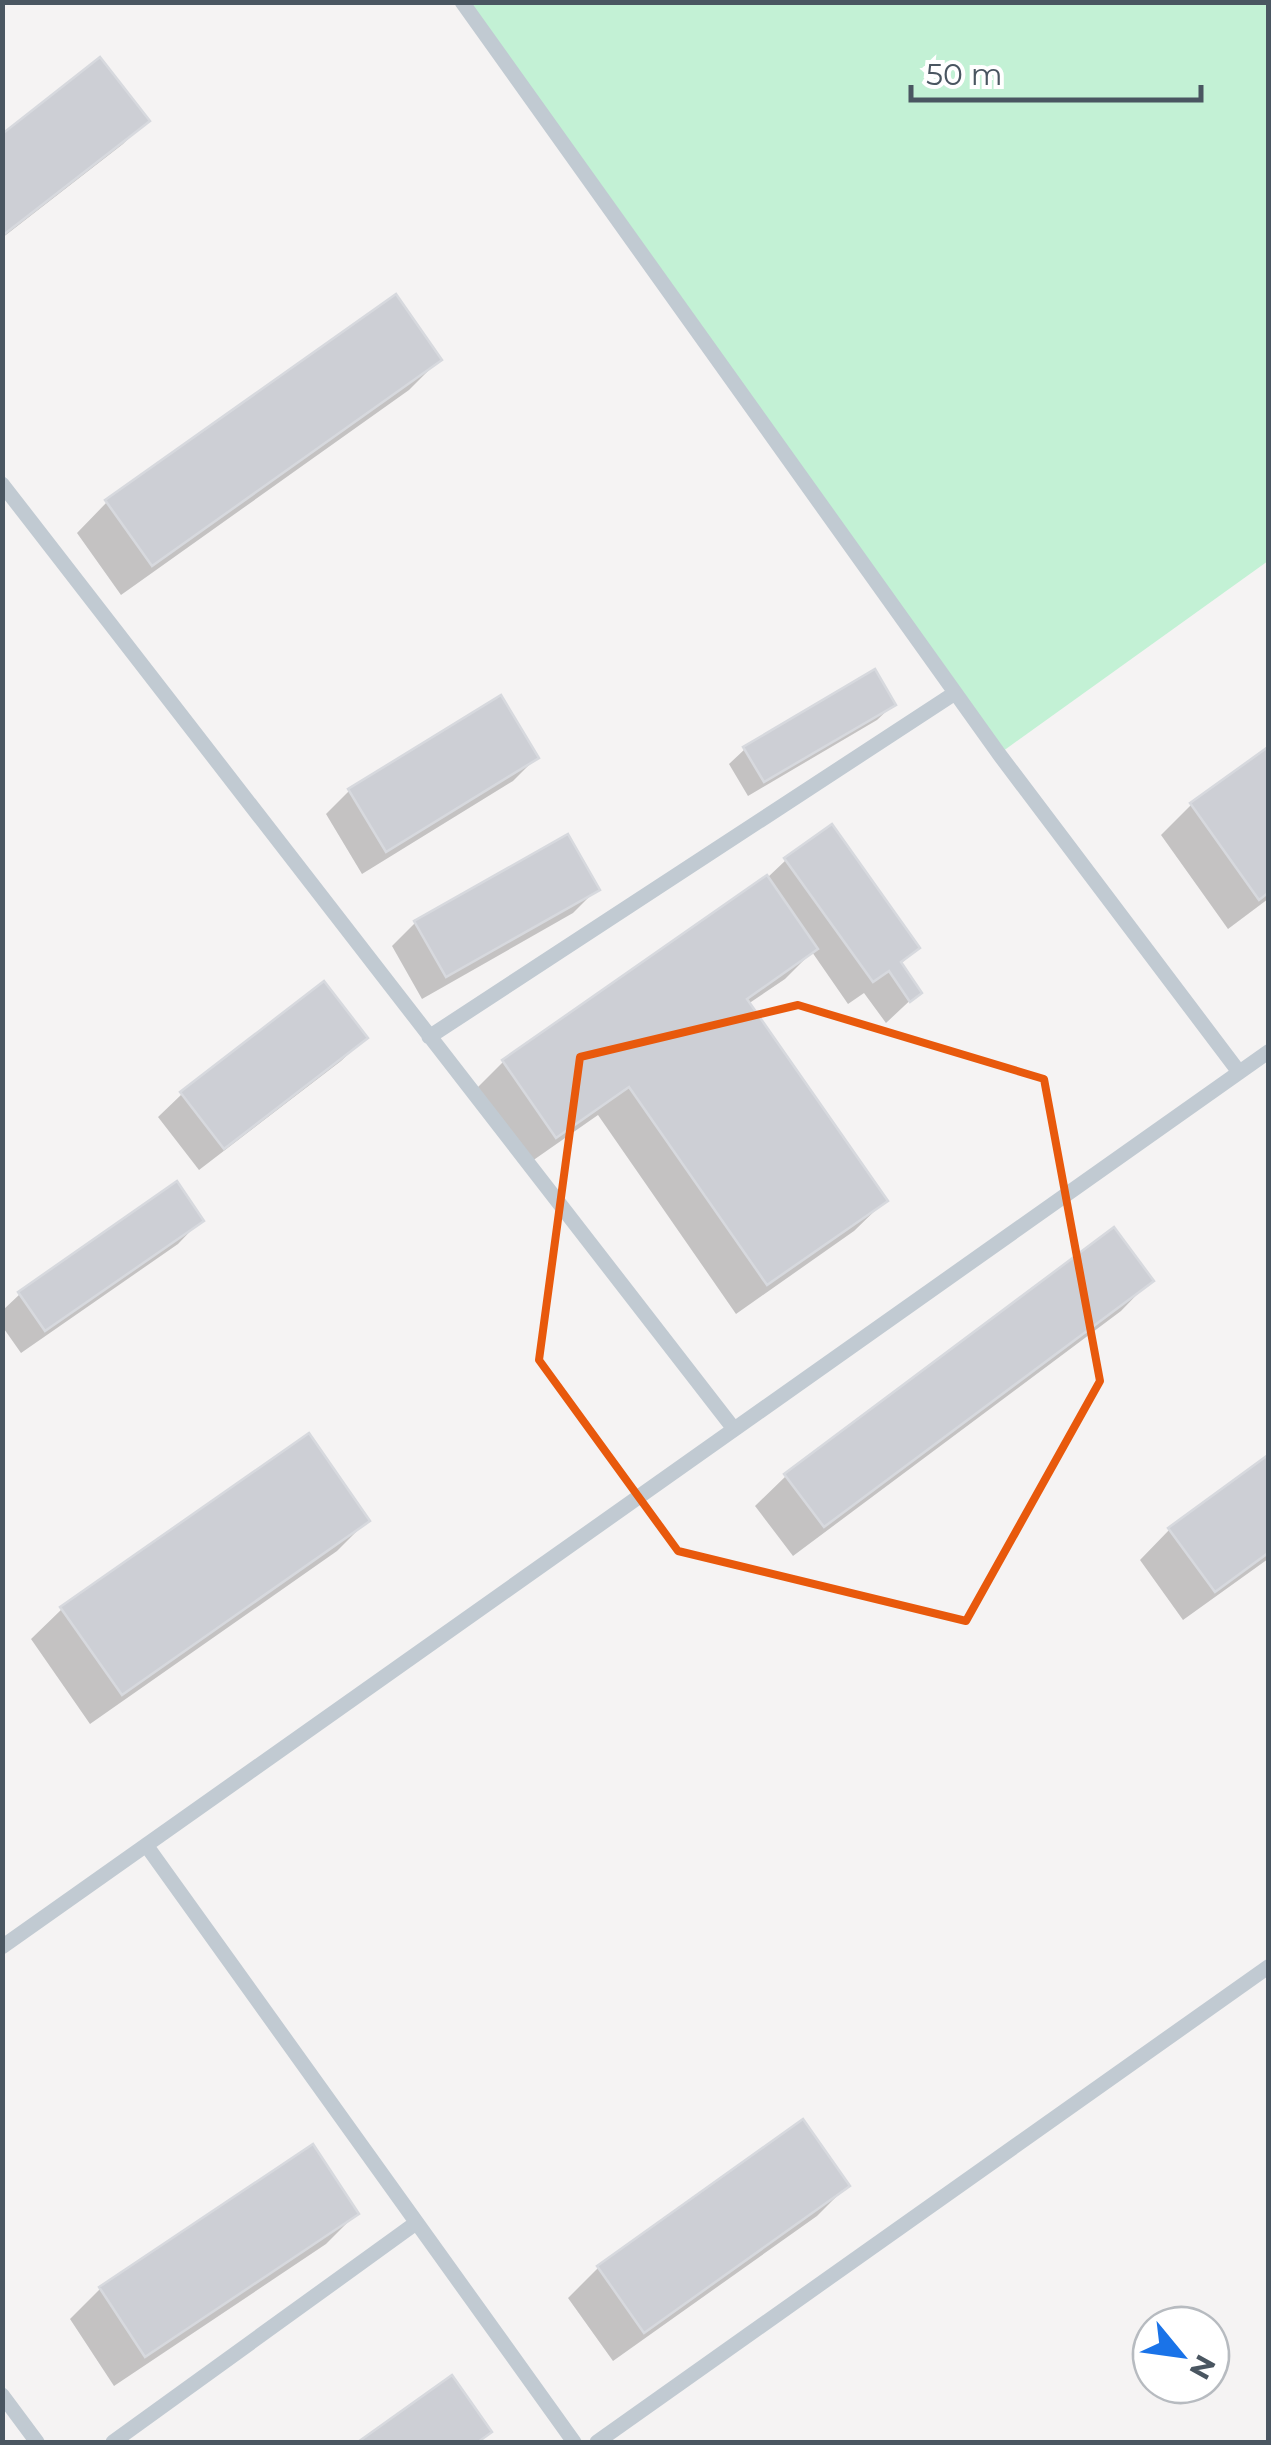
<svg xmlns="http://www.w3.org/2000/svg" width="1271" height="2445" font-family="Montserrat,sans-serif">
	<rect width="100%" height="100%" fill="#f5f3f3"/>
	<path fill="#c3f1d5" d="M 462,3 L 1268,3 L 1268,561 L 999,754 Z"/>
	<path fill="#0003" d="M 146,121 L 123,144 L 2,238 L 2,137 Z
		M 439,360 L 409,390 L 121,595 L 77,533 L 107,502 Z
		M 893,705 L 877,720 L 748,796 L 729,764 L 745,749 Z
		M 1268,750 L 1268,899 L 1228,929 L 1161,835 L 1191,805 Z
		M 536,758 L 513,781 L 362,874 L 326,814 L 349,791 Z
		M 786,860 L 917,947 L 900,965 L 919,992 L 886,1023 L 864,993 L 848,1004 L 812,952 L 785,979 L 748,1004 L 885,1201 L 854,1231 L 736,1314 L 598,1115 L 525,1166 L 473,1092 L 503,1062 L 767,878 Z
		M 596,890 L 573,913 L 422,999 L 392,946 L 415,923 Z
		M 365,1038 L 341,1061 L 199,1170 L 158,1117 L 182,1094 Z
		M 201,1220 L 178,1244 L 21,1353 L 2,1326 L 2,1311 L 20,1294 Z
		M 1151,1280 L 1121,1311 L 793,1556 L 755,1506 L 786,1476 Z
		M 1268,1458 L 1268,1559 L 1183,1620 L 1140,1560 L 1170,1529 Z
		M 367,1521 L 337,1551 L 90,1724 L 31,1639 L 62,1609 Z
		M 803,2123 L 847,2186 L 817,2216 L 613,2361 L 568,2298 L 598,2268 Z
		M 313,2148 L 356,2214 L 326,2244 L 114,2386 L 70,2319 L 100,2289 Z
		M 452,2379 L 489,2432 L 478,2442 L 362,2442 Z"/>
	<path fill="#cdcfd5" stroke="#d7d9de" stroke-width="2.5" d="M 100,57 L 150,121 L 2,236 L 2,134 Z
		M 396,294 L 442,360 L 152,566 L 105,500 Z
		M 875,669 L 896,705 L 764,782 L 743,747 Z
		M 501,695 L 539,758 L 386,852 L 348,789 Z
		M 1268,747 L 1268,893 L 1259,900 L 1190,803 Z
		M 832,824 L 920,948 L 901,962 L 922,993 L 910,1002 L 889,971 L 873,982 L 784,858 Z
		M 568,834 L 600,890 L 446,977 L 414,921 Z
		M 767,875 L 818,949 L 747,999 L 888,1201 L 767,1285 L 629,1087 L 556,1138 L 502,1060 Z
		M 324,981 L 368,1038 L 224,1149 L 180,1092 Z
		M 177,1181 L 204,1221 L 45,1331 L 18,1292 Z
		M 1114,1227 L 1154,1281 L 824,1527 L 784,1474 Z
		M 309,1433 L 370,1521 L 122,1695 L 60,1607 Z
		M 1268,1455 L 1268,1553 L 1215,1592 L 1168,1528 Z
		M 803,2119 L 850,2186 L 644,2333 L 597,2266 Z
		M 313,2144 L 359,2214 L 145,2357 L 99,2287 Z
		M 452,2375 L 492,2432 L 478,2442 L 358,2442 Z"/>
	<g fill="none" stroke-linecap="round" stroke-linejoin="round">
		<path stroke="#c1cad2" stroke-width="15" d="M 462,2 L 999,754 L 1239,1072
			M 2,484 L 734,1429
			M 429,1037 L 955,693
			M 146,1845 L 574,2442
			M 2,1947 L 1268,1052
			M 2,2395 L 37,2442
			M 113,2442 L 416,2223
			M 597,2442 L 1268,1967"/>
	</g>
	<path fill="none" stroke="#e8590c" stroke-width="8" stroke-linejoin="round" d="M 798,1005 L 1044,1079 L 1100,1381 L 966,1621 L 678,1551 L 539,1360 L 580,1057 Z"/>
	<rect width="1271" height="2445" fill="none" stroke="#4a5661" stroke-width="10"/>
	<g transform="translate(1181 2355) rotate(119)"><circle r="48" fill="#ffffff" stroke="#b7bbc0" stroke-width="2.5"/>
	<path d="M0-8L18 38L0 25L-18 38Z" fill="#1a73e8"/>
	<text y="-15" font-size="28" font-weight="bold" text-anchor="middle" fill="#4a5661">N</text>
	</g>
	<path d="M911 85v15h290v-15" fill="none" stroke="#4a5661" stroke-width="5"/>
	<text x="926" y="85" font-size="30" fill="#4a5661" stroke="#ffffff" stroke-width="8" paint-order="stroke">50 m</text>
</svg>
